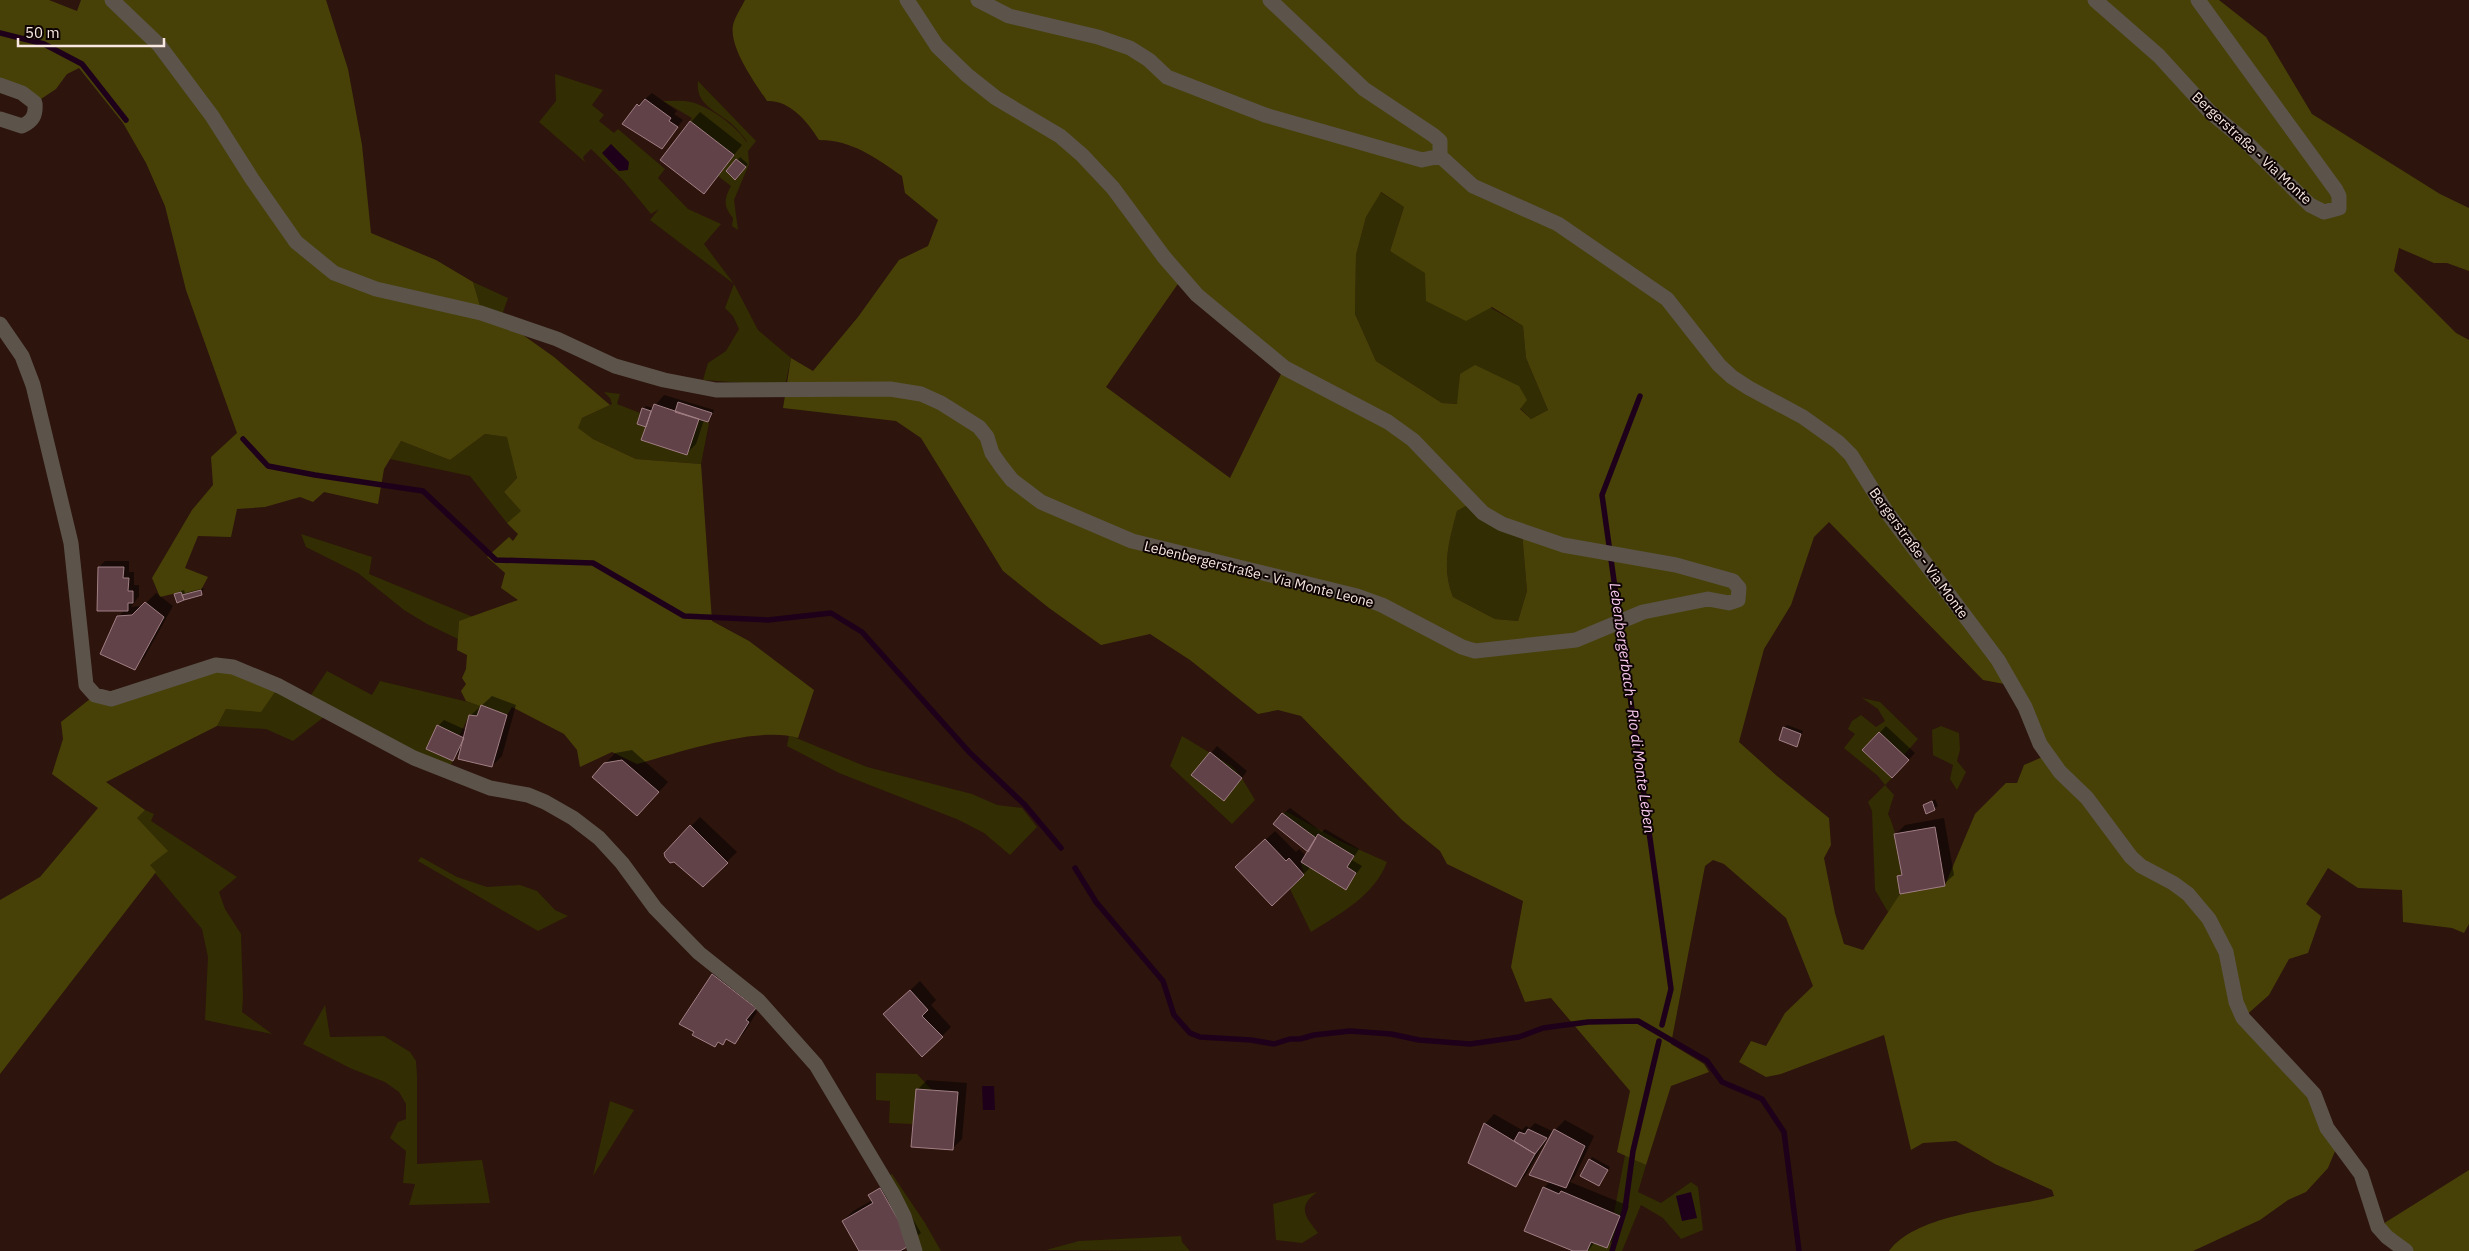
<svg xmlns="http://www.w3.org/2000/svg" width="2469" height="1251" font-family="'IBM Plex Sans',sans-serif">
	<rect width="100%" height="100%" fill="#2d140c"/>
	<path fill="#322d03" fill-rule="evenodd" d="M 555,74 L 603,90 L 592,105 L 604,115 L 599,121 L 614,133 L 618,129 L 665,169 L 658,178 L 688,209 L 721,224 L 704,244 L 734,284 L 758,330 L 791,358 L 785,386 L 703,380 L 708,363 L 726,351 L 739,329 L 733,316 L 725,308 L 734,284 L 650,220 L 659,209 L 651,214 L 623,180 L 591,149 L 583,157 L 585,162 L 539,122 L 556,101 Z
		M 698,81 L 756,141 L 748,151 L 749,164 L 734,200 L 738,230 L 732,226 L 733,218 C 723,206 724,199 731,186 L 718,176 L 734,155 L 690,121 L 692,118 L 663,101 C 672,101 683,100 691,102 C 710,107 737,126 747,143 L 746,140 C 742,135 738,130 733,125 C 717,111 695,105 698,81 ZM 736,159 L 746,167 L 736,180 L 726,171 Z
		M 1380,192 L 1404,207 L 1390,251 L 1523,326 L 1526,358 L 1548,410 L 1531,419 L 1520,408 L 1460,374 L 1458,404 L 1442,403 L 1376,361 L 1355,314 L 1356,255 L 1366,217 Z
		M 473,282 L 508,298 L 502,315 L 481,310 Z
		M 604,392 L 620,394 L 617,404 L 640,413 L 637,424 L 646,427 L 642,440 L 686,455 L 699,419 L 709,423 L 701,464 L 636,459 L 593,439 L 577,428 L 582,418 L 612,404 L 610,398 Z
		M 485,434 L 508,437 L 517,478 L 504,492 L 522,512 L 507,523 L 470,476 L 390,459 L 401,441 L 450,460 Z
		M 1466,506 L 1522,532 L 1527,591 L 1518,621 L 1495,619 L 1453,597 C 1441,568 1449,540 1457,511 Z
		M 301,534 L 372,557 L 369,574 L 473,617 L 459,621 L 458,639 L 427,624 L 404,610 L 358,573 L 306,547 Z
		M 327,671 L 372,695 L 380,681 L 481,705 L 477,716 L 469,716 L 459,736 L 437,725 L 426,749 L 453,761 L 447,771 L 329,713 L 293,741 L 266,729 L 217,726 L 226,709 L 279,686 L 307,701 Z
		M 1862,698 L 1880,702 L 1918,739 L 1904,755 L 1879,732 L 1862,750 L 1892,778 L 1885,785 L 1894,795 L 1888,814 C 1897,831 1904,872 1900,892 C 1899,899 1892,906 1888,912 L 1875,890 L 1872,811 L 1868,802 L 1885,785 L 1878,776 L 1844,748 L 1855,734 L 1848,729 L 1852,721 L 1861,715 L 1876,727 L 1885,721 L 1878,709 Z
		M 1941,726 L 1959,733 L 1960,750 L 1957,761 L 1966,772 L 1957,790 L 1950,779 L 1953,765 L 1933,755 L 1932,730 Z
		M 789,735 L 867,767 L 972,794 L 997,805 L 1022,808 L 1037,827 L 1010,855 L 984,833 L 959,820 L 839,773 L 787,746 Z
		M 1182,736 L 1232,766 L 1240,775 L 1255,800 L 1232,824 L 1170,766 Z
		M 145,810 L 154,814 L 151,821 L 237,877 L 219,892 L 225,909 L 241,934 L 243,997 L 242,1012 L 272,1034 L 205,1020 L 208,957 L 202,929 L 149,866 L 136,818 Z
		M 1287,812 L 1342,842 L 1387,862 C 1374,896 1341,913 1311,932 L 1290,889 L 1304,875 L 1301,862 L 1346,890 L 1356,873 L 1282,813 Z
		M 421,857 L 457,877 L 487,887 L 520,885 L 537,891 L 555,910 L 568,916 L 538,931 L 418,861 Z
		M 325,1005 L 330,1037 L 384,1036 L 410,1052 L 416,1061 L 417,1076 L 417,1164 L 482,1160 L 490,1203 L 409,1205 L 415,1184 L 403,1183 L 406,1151 L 390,1138 L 398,1122 L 406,1119 L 406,1104 L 399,1092 L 385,1082 L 350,1068 L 303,1044 Z
		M 876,1073 L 917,1074 L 932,1090 L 913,1124 L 889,1123 L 890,1101 L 876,1100 Z
		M 610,1101 L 634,1110 L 593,1176 Z
		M 1625,1155 L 1646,1165 L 1638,1192 L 1661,1203 L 1691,1182 L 1698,1187 L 1703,1230 L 1681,1239 L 1663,1218 L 1641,1205 L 1622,1251 L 1587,1251 L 1591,1242 L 1607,1248 L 1620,1216 L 1614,1213 Z
		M 892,1174 L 925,1223 L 941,1251 L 915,1251 L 884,1178 Z
		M 1317,1192 C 1296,1208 1306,1217 1318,1233 L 1302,1243 L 1276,1240 L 1273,1204 Z
		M 1181,1236 L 1182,1242 L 1190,1251 L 1046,1250 L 1079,1241 Z"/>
	<path fill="#474108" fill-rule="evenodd" d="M 0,0 L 49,0 L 77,11 L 81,0 L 326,0 L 348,69 L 362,145 L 371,233 L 436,260 L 473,282 L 483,316 L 523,335 L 554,357 L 610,405 L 582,418 L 578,428 L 593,439 L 636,459 L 701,464 L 712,621 L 749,641 L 814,690 L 798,738 C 759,725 677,753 637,764 L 612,752 L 580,767 L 577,750 L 564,734 L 512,707 L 507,715 L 466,701 L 461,691 L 466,684 L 462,678 L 466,669 L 467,655 L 457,650 L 459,621 L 518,600 L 501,588 L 505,573 L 487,557 L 509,537 L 513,541 L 518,534 L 507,523 L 521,511 L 504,492 L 517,478 L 507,437 L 485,434 L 450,460 L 401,441 L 384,469 L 378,504 L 324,492 L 313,502 L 300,497 L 265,507 L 237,509 L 231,537 L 198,536 L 185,568 L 208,577 L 201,590 L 182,595 L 181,592 L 160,597 L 152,578 L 192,510 L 213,485 L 211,457 L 237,433 L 186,290 L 165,206 L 146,163 L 123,123 L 79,68 L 67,74 L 56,89 L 35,103 L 0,85 Z
		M 745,0 L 2219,0 L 2266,37 L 2312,114 L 2440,194 L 2469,208 L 2469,271 L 2447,263 L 2434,263 L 2399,248 L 2394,271 L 2456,333 L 2469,340 L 2469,924 L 2464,933 L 2452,928 L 2403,922 L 2402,890 L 2358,888 L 2328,868 L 2306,904 L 2321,916 L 2308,953 L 2289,959 L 2269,995 L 2243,1018 L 2297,1076 L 2338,1144 L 2328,1168 L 2306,1192 L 2288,1200 L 2260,1220 L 2193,1251 L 1889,1251 C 1919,1211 2009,1209 2054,1196 L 2052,1190 L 1995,1164 L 1956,1141 L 1923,1143 L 1911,1150 L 1884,1035 L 1781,1074 L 1766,1077 L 1739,1062 L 1751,1041 L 1766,1046 L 1785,1013 L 1813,986 L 1786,918 L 1724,864 L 1713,860 L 1705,866 L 1671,1044 L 1704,1064 L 1709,1072 L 1671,1086 L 1646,1165 L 1617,1152 L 1630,1091 L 1551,998 L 1525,1002 L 1511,967 L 1523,901 L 1447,864 L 1440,851 L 1402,820 L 1301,716 L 1278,710 L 1258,714 L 1190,660 L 1150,634 L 1101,645 L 1049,608 L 1003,571 L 921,438 L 896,421 L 783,408 L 791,358 L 813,371 L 858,317 L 899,260 L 928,246 L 938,220 L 905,193 L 902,176 C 876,158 852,140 819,140 C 808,122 790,100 767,101 C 755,83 729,48 733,25 C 735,17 741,8 745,0 ZM 1381,192 L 1404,207 L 1390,251 L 1425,273 L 1426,301 L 1466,321 L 1492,307 L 1523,326 L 1526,358 L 1548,410 L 1531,419 L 1520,409 L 1527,400 L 1519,386 L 1475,365 L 1460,374 L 1457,404 L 1442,403 L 1376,361 L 1355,314 L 1356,255 L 1366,217 ZM 1182,278 L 1284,368 L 1230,478 L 1106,387 ZM 1466,506 L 1522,532 L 1527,591 L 1518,621 L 1495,619 L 1453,597 C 1441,568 1449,541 1457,511 ZM 1829,522 L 1983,680 L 2015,686 L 2047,755 L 2024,765 L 2017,783 L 2006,783 L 1975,814 L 1945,885 L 1900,894 L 1863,950 L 1844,944 L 1835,913 L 1824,858 L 1831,845 L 1829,818 L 1777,776 L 1739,742 L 1764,649 L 1791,605 L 1814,537 Z
		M 216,665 L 279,686 L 261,712 L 226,709 L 217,726 L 106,782 L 145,810 L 137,818 L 168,851 L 150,865 L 156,872 L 0,1074 L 0,900 L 40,877 L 98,808 L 52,774 L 63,739 L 61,722 L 95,695 Z
		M 2469,1170 L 2469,1251 L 2406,1251 L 2378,1227 Z"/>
	<path fill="#1f001a" d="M 611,144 L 629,162 L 628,170 L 619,171 L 602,153 Z
		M 982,1086 L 994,1086 L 995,1110 L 983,1110 Z
		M 1691,1192 L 1697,1218 L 1682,1221 L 1676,1196 Z"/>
	<path fill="#0007" d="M 652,93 L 677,111 L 674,114 L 683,120 L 661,148 L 638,105 Z
		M 700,112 L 742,145 L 704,192 L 691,122 Z
		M 740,157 L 748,164 L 735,178 L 728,171 Z
		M 664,395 L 714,410 L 711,418 L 708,421 L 704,420 L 696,444 L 686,454 L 647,426 L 643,409 L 646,406 L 653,408 Z
		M 105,561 L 129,561 L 129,572 L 134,572 L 134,585 L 139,585 L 139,596 L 131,607 L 143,606 L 156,593 L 173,606 L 144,658 L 135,668 L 118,617 L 125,610 L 99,567 Z
		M 204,588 L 201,594 L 178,601 L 176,595 L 178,592 L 184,590 L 185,593 Z
		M 492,696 L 516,705 L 502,756 L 492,766 L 461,751 L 452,760 L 438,726 L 444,720 L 466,730 L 470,716 Z
		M 1787,725 L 1803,731 L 1796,745 L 1784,728 Z
		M 1886,726 L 1915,753 L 1892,777 L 1864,750 Z
		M 1217,746 L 1247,771 L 1230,794 L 1193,775 Z
		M 632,750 L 668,782 L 647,805 L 605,764 L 615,753 Z
		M 1935,799 L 1938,806 L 1927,812 L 1924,806 Z
		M 1290,808 L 1322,832 L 1325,829 L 1359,849 L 1352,860 L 1362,866 L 1346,888 L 1311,867 L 1272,904 L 1237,867 L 1275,831 L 1296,852 L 1299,849 L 1306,856 L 1309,851 L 1283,814 Z
		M 700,817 L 737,852 L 703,886 L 665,853 Z
		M 1944,818 L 1954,875 L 1944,884 L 1899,877 L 1902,873 L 1896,834 L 1905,825 Z
		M 722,965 L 765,997 L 755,1010 L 757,1012 L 744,1033 L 735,1043 L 727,1038 L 714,1046 L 681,1024 L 713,974 Z
		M 920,981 L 936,1000 L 931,1005 L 951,1027 L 942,1036 L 895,1005 Z
		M 927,1080 L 967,1083 L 962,1139 L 952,1149 L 917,1090 Z
		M 1494,1114 L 1522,1130 L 1526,1126 L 1530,1128 L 1535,1123 L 1552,1131 L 1525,1176 L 1516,1185 L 1485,1124 Z
		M 1565,1120 L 1594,1136 L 1575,1176 L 1570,1182 L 1629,1206 L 1616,1237 L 1606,1247 L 1595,1242 L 1588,1251 L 1577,1251 L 1544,1188 L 1550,1181 L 1555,1130 Z
		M 1592,1157 L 1610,1167 L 1599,1185 L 1590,1160 Z
		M 890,1180 L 921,1233 L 902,1248 L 904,1251 L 860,1251 L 843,1221 L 853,1211 L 873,1200 L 870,1195 Z"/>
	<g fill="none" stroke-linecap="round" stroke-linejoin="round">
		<path stroke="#1f001a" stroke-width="5.5" d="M 0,33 L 44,44 L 82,64 L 126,120
			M 1640,396 L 1602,495 L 1671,989 L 1662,1025
			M 243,439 L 268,466 L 315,475 L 423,491 L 496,560 L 593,563 L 684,616 L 768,620 L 831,613 L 862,632 L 970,753 L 1025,805 L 1061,848
			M 1075,868 L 1096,902 L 1163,981 L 1174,1015 L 1190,1033 L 1200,1037 L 1251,1040 L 1274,1044 L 1290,1039 L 1300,1039 L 1314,1035 L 1350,1031 L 1391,1034 L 1419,1040 L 1470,1044 L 1519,1037 L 1543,1028 L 1588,1022 L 1638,1021 L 1707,1061 L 1722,1082 L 1762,1099 L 1784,1132 L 1799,1251
			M 1612,1251 L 1625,1209 L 1633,1151 L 1659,1041"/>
	</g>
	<path fill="#614248" stroke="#a17f85" d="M 645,99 L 671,118 L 669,121 L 678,127 L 662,149 L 622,124 L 637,104 L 639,106 Z
		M 690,121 L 734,155 L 704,194 L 660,160 Z
		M 736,159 L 746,167 L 735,180 L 726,171 Z
		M 678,402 L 712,413 L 708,422 L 675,412 Z
		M 654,404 L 699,419 L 687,455 L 641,440 Z
		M 642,408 L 651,411 L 646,427 L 637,424 Z
		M 98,567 L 124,567 L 123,578 L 129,578 L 128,591 L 133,591 L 133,603 L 128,603 L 128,611 L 97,611 Z
		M 201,590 L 202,595 L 184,600 L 182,595 Z
		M 181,592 L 184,600 L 177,603 L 174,594 Z
		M 145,602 L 164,617 L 135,670 L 100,654 L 117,616 L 132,615 Z
		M 481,705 L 507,715 L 492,767 L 458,759 L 469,715 L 477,716 Z
		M 437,725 L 464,738 L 453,761 L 426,749 Z
		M 1783,727 L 1801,734 L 1797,747 L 1779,740 Z
		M 1879,732 L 1909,760 L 1892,778 L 1862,750 Z
		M 1210,752 L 1242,778 L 1224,801 L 1191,775 Z
		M 622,760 L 659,792 L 637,816 L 592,777 L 604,763 Z
		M 1932,801 L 1935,810 L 1926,814 L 1923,805 Z
		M 1282,813 L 1316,838 L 1308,852 L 1273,824 Z
		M 690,825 L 728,863 L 703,887 L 674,862 L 670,863 L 665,857 L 664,853 Z
		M 1935,827 L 1945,886 L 1900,894 L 1897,876 L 1902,875 L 1894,834 Z
		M 1318,834 L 1354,856 L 1347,867 L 1356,873 L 1346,890 L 1301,862 Z
		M 1265,839 L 1286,861 L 1289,858 L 1304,875 L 1272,906 L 1235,867 Z
		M 712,974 L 756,1008 L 746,1020 L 749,1022 L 735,1044 L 726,1039 L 723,1045 L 718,1042 L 715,1047 L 692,1035 L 694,1032 L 679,1024 Z
		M 910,990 L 928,1010 L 922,1016 L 943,1037 L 922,1057 L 883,1014 Z
		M 916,1089 L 958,1092 L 953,1150 L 911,1147 Z
		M 1484,1123 L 1535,1154 L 1516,1187 L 1468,1163 Z
		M 1528,1129 L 1547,1138 L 1535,1154 L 1514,1141 L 1519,1132 L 1525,1134 Z
		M 1554,1129 L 1585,1146 L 1566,1188 L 1529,1175 Z
		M 1589,1159 L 1608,1170 L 1599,1186 L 1580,1176 Z
		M 1543,1187 L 1559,1194 L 1561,1191 L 1620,1216 L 1607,1248 L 1591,1242 L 1587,1251 L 1573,1251 L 1524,1231 Z
		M 880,1188 L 912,1244 L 900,1251 L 859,1251 L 842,1221 L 873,1203 L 868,1195 Z"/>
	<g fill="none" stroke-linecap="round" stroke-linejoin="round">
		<path stroke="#5c544a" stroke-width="15" d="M 112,0 L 159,45 L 212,116 L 252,179 L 296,242 L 334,273 L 376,289 L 481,313 L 557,339 L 615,366 L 664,380 L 716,390 L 890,389 L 921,394 L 941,403 L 979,427 L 987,437 L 992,453 L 1001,466 L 1012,480 L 1041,502 L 1132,541 L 1357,596 L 1382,605 L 1462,647 L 1475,651 L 1576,640 L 1643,612 L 1708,599 L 1729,603 L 1738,600 L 1739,588 L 1733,581 L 1676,565 L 1563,545 L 1502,524 L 1483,513 L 1413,440 L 1388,422 L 1285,368 L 1197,295 L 1164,257 L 1113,188 L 1082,155 L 1060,136 L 996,98 L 967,75 L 937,46 L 907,0
			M 978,0 L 1009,16 L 1098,37 L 1130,48 L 1149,60 L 1167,77 L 1265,115 L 1422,160 L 1440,156
			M 1270,0 L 1364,89 L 1433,135 L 1440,141 L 1440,156
			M 2095,0 L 2159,56 L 2210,112 L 2244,140 L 2310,205 L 2324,212 L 2339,208 L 2339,196 L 2336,190 L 2198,0
			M 0,85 L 22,93 L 35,103 C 36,115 33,121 22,126 L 0,119
			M 1440,156 L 1473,186 L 1558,224 L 1667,299 L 1719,365 L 1732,377 L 1749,388 L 1803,417 L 1838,442 L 1851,455 L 1886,511 L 1998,660 L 2025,707 L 2040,744 L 2060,772 L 2087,798 L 2131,857 L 2141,866 L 2173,883 L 2188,894 L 2209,919 L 2226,952 L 2236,1002 L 2243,1018 L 2314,1094 L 2327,1128 L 2361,1174 L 2378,1227 L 2387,1237 L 2406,1251
			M 0,324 L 22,356 L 33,385 L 71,543 L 86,685 L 95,695 L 111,699 L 216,665 L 233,667 L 279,686 L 414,758 L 490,788 L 528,795 L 545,802 L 573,818 L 599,838 L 622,863 L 655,908 L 699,953 L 758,1000 L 816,1065 L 893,1194 L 904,1216 L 915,1251"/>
	</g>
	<g text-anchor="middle" stroke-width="4" stroke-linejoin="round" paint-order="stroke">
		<g font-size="14" fill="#f9e7e1" stroke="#0e0403">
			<text transform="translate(2252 148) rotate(43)" y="5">Bergerstraße - Via Monte</text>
			<text transform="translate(1919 553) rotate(54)" y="5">Bergerstraße - Via Monte</text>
			<text transform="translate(1259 574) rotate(14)" y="5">Lebenbergerstraße - Via Monte Leone</text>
		</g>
		<g font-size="15" font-style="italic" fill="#f6c6ec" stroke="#0e0403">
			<text transform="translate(1632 708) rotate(82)" y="5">Lebenbergerbach - Rio di Monte Leben</text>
		</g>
	</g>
	<path d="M18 38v8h146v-8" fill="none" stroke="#f9e7e1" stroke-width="2.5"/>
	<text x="25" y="38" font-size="15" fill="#f9e7e1" stroke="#0e0403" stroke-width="4" paint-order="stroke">50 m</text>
</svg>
